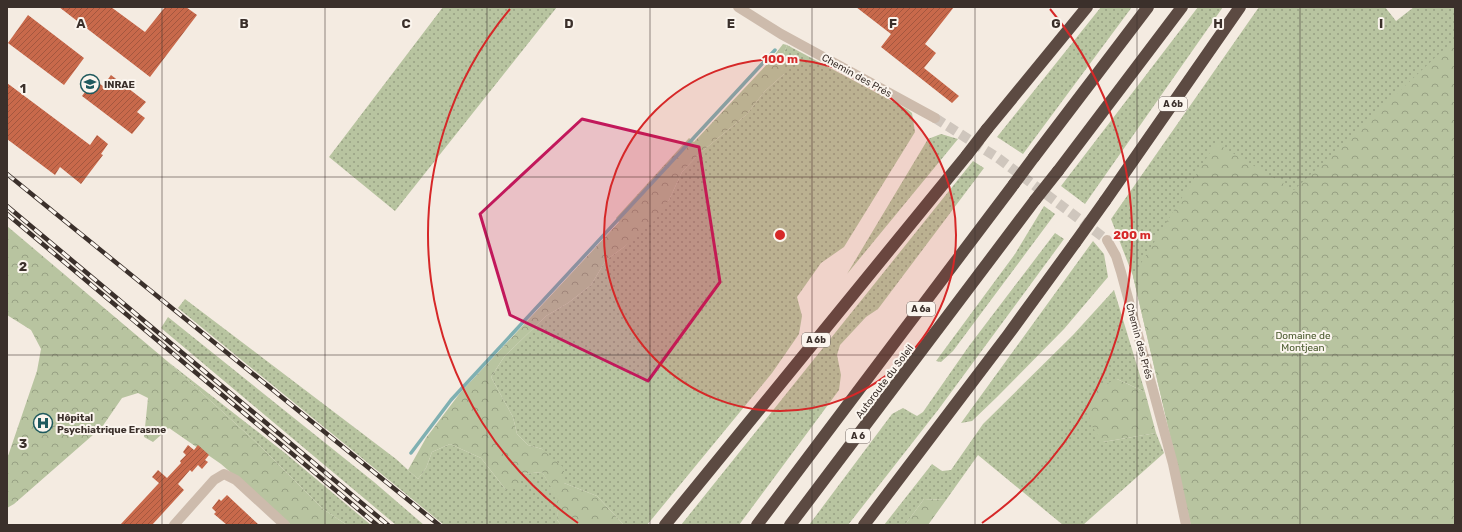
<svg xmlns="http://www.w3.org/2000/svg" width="1462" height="532" font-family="Rubik,sans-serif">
	<defs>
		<pattern id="grass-dots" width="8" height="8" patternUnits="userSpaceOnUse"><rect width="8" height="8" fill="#b8c4a0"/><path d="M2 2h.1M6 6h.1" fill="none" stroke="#97a083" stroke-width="1.8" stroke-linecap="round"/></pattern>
		<pattern id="forest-crowns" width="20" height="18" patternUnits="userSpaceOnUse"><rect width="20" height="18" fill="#b8c4a0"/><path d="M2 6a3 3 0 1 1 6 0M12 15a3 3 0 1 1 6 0" fill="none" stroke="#97a083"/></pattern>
		<pattern id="building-hatch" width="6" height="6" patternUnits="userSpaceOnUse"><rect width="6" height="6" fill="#c8694b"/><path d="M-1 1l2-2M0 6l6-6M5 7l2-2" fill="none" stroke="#a4573f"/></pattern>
	</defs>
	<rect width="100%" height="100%" fill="#f4ebe1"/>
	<path fill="url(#grass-dots)" d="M 443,7 L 557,7 L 395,211 L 329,157 Z
		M 1101,7 L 1132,7 L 1023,154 L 997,137 Z
		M 1198,7 L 1223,7 L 1085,204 L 1061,186 Z
		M 1259,7 L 1385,7 L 1396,21 L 1414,7 L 1455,7 L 1455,525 L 1191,525 L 1133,276 L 1111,219 Z
		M 787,45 L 907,109 L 912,113 L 915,132 L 844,247 L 821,263 L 797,297 L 802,316 L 799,334 L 772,373 L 647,525 L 624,525 L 597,496 L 564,483 L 542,449 L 528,445 L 517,434 L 513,417 L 491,377 L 504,357 L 546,316 L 568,303 L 591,285 L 606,260 L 624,247 L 669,200 L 682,172 L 700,153 L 746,115 L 765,91 L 784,74 L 784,53 Z
		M 941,134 L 958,139 L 847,274 L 928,139 Z
		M 973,161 L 984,168 L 878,309 L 866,317 L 840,345 L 837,355 L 841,375 L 839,390 L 739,525 L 681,525 Z
		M 1044,206 L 1055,214 L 953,351 L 941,362 L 936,361 L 1015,254 Z
		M 1055,233 L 1064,239 L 938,410 L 848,525 L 809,525 L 892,414 L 903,408 L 917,416 L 923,412 L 969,346 Z
		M 1093,241 L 1104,254 L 1108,277 L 1064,329 L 997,397 L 972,421 L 961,423 Z
		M 1114,290 L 1145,392 L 1117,379 L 1103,442 L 1156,433 L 1164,453 L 1083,525 L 1063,525 L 978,455 L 946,500 L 924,499 L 905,525 L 884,525 L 932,464 L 942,471 L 951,470 L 983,424 L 1073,335 Z
		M 185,299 L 396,459 L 418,479 L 426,468 L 432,452 L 450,444 L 481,458 L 506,490 L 523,474 L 542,472 L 559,499 L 557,520 L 561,525 L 444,525 L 178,308 Z
		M 168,317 L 374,482 L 424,525 L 396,525 L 161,328 Z
		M 167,361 L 285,453 L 371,525 L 347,525 L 323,509 L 260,446 Z"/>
	<path fill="url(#forest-crowns)" d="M 1455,39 L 1455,525 L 1191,525 L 1133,276 L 1216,143 L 1294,190 Z
		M 783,44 L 787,45 L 784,53 L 784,74 L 765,91 L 746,115 L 700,153 L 682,172 L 669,200 L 654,221 L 624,247 L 606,260 L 591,285 L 568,303 L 546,316 L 504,357 L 491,377 L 513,417 L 517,434 L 528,445 L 542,449 L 564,468 L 564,483 L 597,496 L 624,525 L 561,525 L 557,520 L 558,499 L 542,472 L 523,474 L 519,488 L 506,490 L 481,458 L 450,444 L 432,452 L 426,468 L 418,479 L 408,470 L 426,438 L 460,393 L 619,222 L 616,218 L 689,138 L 694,142 L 770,61 Z
		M 7,226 L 167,361 L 260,446 L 323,509 L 347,525 L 291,525 L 221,464 L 169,428 L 153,442 L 144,437 L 148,398 L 138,393 L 122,398 L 102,427 L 14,504 L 7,508 L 7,459 L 37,371 L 41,349 L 31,330 L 7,315 Z
		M 1117,379 L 1145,392 L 1156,433 L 1103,442 C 1086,421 1086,414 1095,389 Z
		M 924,499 L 946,500 L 928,525 L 905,525 Z"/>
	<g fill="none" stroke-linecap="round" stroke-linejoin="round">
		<path stroke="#7fb0b2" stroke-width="3.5" d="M 411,453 L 451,400 L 775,50"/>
	</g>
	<path fill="url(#building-hatch)" d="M 59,7 L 111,7 L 145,32 L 165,7 L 186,7 L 197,15 L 150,77 Z
		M 856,7 L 954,7 L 925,44 L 936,53 L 924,68 L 959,96 L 952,103 L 881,47 L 891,34 Z
		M 28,15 L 84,58 L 64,85 L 8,43 Z
		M 111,75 L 146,102 L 137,112 L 145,118 L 132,134 L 82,96 L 94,80 L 103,86 Z
		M 7,83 L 90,145 L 97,135 L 108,144 L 101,154 L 103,155 L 81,184 L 60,167 L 55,175 L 7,139 Z
		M 188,445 L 194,450 L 198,445 L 209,455 L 205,460 L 208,462 L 202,469 L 198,465 L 192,472 L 190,470 L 178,484 L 184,490 L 152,525 L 120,525 L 159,483 L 152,477 L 158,470 L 167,478 L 181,463 L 180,461 L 186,455 L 183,452 Z
		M 227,495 L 259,525 L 227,525 L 214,514 L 216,512 L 212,508 L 219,499 L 221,501 Z"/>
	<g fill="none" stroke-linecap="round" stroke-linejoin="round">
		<path stroke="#cfc6bd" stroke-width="10" stroke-dasharray="10 5" stroke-linecap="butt" d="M 935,118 L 998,158 L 1107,240"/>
		<path stroke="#cdbbac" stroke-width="10" d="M 174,525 L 214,480 L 224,474 L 236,480 L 285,525"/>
		<path stroke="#cdbbac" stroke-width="10" d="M 738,7 L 781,34 L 935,118
			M 1107,240 L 1116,256 L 1121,272 L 1173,464 L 1186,525"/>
		<path stroke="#5c4a42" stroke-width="12" d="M 987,129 L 1087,7
			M 1034,157 L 1148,7
			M 1058,171 L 1182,7
			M 1105,201 L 1240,7
			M 665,525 L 967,155
			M 757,525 L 1014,184
			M 790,525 L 1035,200
			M 864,525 L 1008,335 L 1075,243"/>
		<g stroke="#3b302b" stroke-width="4.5">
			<path id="rail" d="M 7,174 L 439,525
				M 7,206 L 388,525
				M 7,214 L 377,525"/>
		</g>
		<use href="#rail" stroke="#fbf5ee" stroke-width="3" stroke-dasharray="9" stroke-linecap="butt"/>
		<path stroke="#5c4a42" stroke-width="12" d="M 967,155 L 987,129
			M 1014,184 L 1034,157
			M 1035,200 L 1058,171
			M 1075,243 L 1105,201"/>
	</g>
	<path fill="#c2185b" fill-opacity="0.2" stroke="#c2185b" stroke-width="3" stroke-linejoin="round" d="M 582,119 L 699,147 L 720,282 L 648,381 L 510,315 L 480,214 Z"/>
	<path fill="none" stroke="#3b302b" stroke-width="1" stroke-opacity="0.55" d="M 162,7 L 162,525M 325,7 L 325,525M 487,7 L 487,525M 650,7 L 650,525M 812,7 L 812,525M 975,7 L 975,525M 1137,7 L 1137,525M 1300,7 L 1300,525M 7,177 L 1455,177M 7,355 L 1455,355"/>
	<circle cx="780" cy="235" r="176" fill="#d62828" fill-opacity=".12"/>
	<g fill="none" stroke="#d62828" stroke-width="2">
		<circle cx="780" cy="235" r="176"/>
		<path d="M578 523A352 352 0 0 1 510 9M1050 9A352 352 0 0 1 982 523"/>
	</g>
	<defs>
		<g id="university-ring" transform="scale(1)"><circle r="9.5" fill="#fbf5ee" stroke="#1f5a5e" stroke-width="1.5"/><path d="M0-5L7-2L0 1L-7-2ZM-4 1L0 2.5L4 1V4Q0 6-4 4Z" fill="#1f5a5e"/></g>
		<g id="hospital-ring" transform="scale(1)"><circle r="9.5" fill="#fbf5ee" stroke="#1f5a5e" stroke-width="1.5"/><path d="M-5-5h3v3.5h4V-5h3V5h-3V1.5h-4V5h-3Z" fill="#1f5a5e"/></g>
	</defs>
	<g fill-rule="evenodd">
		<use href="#university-ring" x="90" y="84"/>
		<use href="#hospital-ring" x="43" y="423"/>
	</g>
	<g text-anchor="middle" stroke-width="4" stroke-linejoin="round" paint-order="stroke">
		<g fill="#fbf5ee" stroke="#756b66" stroke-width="1">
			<rect x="1159" y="97" width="28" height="14" rx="3"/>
			<rect x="907" y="302" width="28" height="14" rx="3"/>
			<rect x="802" y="333" width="28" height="14" rx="3"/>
			<rect x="846" y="429" width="24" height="14" rx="3"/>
		</g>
		<g font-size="9" font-weight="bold" fill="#3b302b">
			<text x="1173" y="107">A 6b</text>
			<text x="921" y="312">A 6a</text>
			<text x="816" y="343">A 6b</text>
			<text x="858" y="439">A 6</text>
		</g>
		<g font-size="10" fill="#3b302b" stroke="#fbf5ee">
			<text transform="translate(857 75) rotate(29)" y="4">Chemin des Prés</text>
			<text transform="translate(1140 341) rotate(75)" y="4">Chemin des Prés</text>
			<text transform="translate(884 381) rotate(-53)" y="4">Autoroute du Soleil</text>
		</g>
		<g font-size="10" font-weight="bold" fill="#3b302b" stroke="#fbf5ee" text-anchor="start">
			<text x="104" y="88">INRAE</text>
			<text x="57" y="421">Hôpital<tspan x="57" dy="12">Psychiatrique Erasme</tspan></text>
		</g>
		<g font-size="10" fill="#4a5a2e" stroke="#fbf5ee">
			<text x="1303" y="339">Domaine de<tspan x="1303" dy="12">Montjean</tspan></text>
		</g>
	</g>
	<g font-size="13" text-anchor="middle" font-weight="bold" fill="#3b302b" stroke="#fbf5ee" stroke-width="4" stroke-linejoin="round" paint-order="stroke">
		<text x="81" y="28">A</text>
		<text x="244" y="28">B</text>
		<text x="406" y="28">C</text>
		<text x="569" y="28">D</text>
		<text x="731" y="28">E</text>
		<text x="893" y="28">F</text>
		<text x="1056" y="28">G</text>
		<text x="1218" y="28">H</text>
		<text x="1381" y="28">I</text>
		<text x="23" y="93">1</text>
		<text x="23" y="271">2</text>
		<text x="23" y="448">3</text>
	</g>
	<circle cx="780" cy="235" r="6" fill="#d62828" stroke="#fbf5ee" stroke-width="2"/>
	<g font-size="12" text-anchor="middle" font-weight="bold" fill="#d62828" stroke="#fbf5ee" stroke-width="4" stroke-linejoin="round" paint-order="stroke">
		<text x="780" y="63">100 m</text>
		<text x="1132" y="239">200 m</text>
	</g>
	<rect width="1462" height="532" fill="none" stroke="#3b302b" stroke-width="16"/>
</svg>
